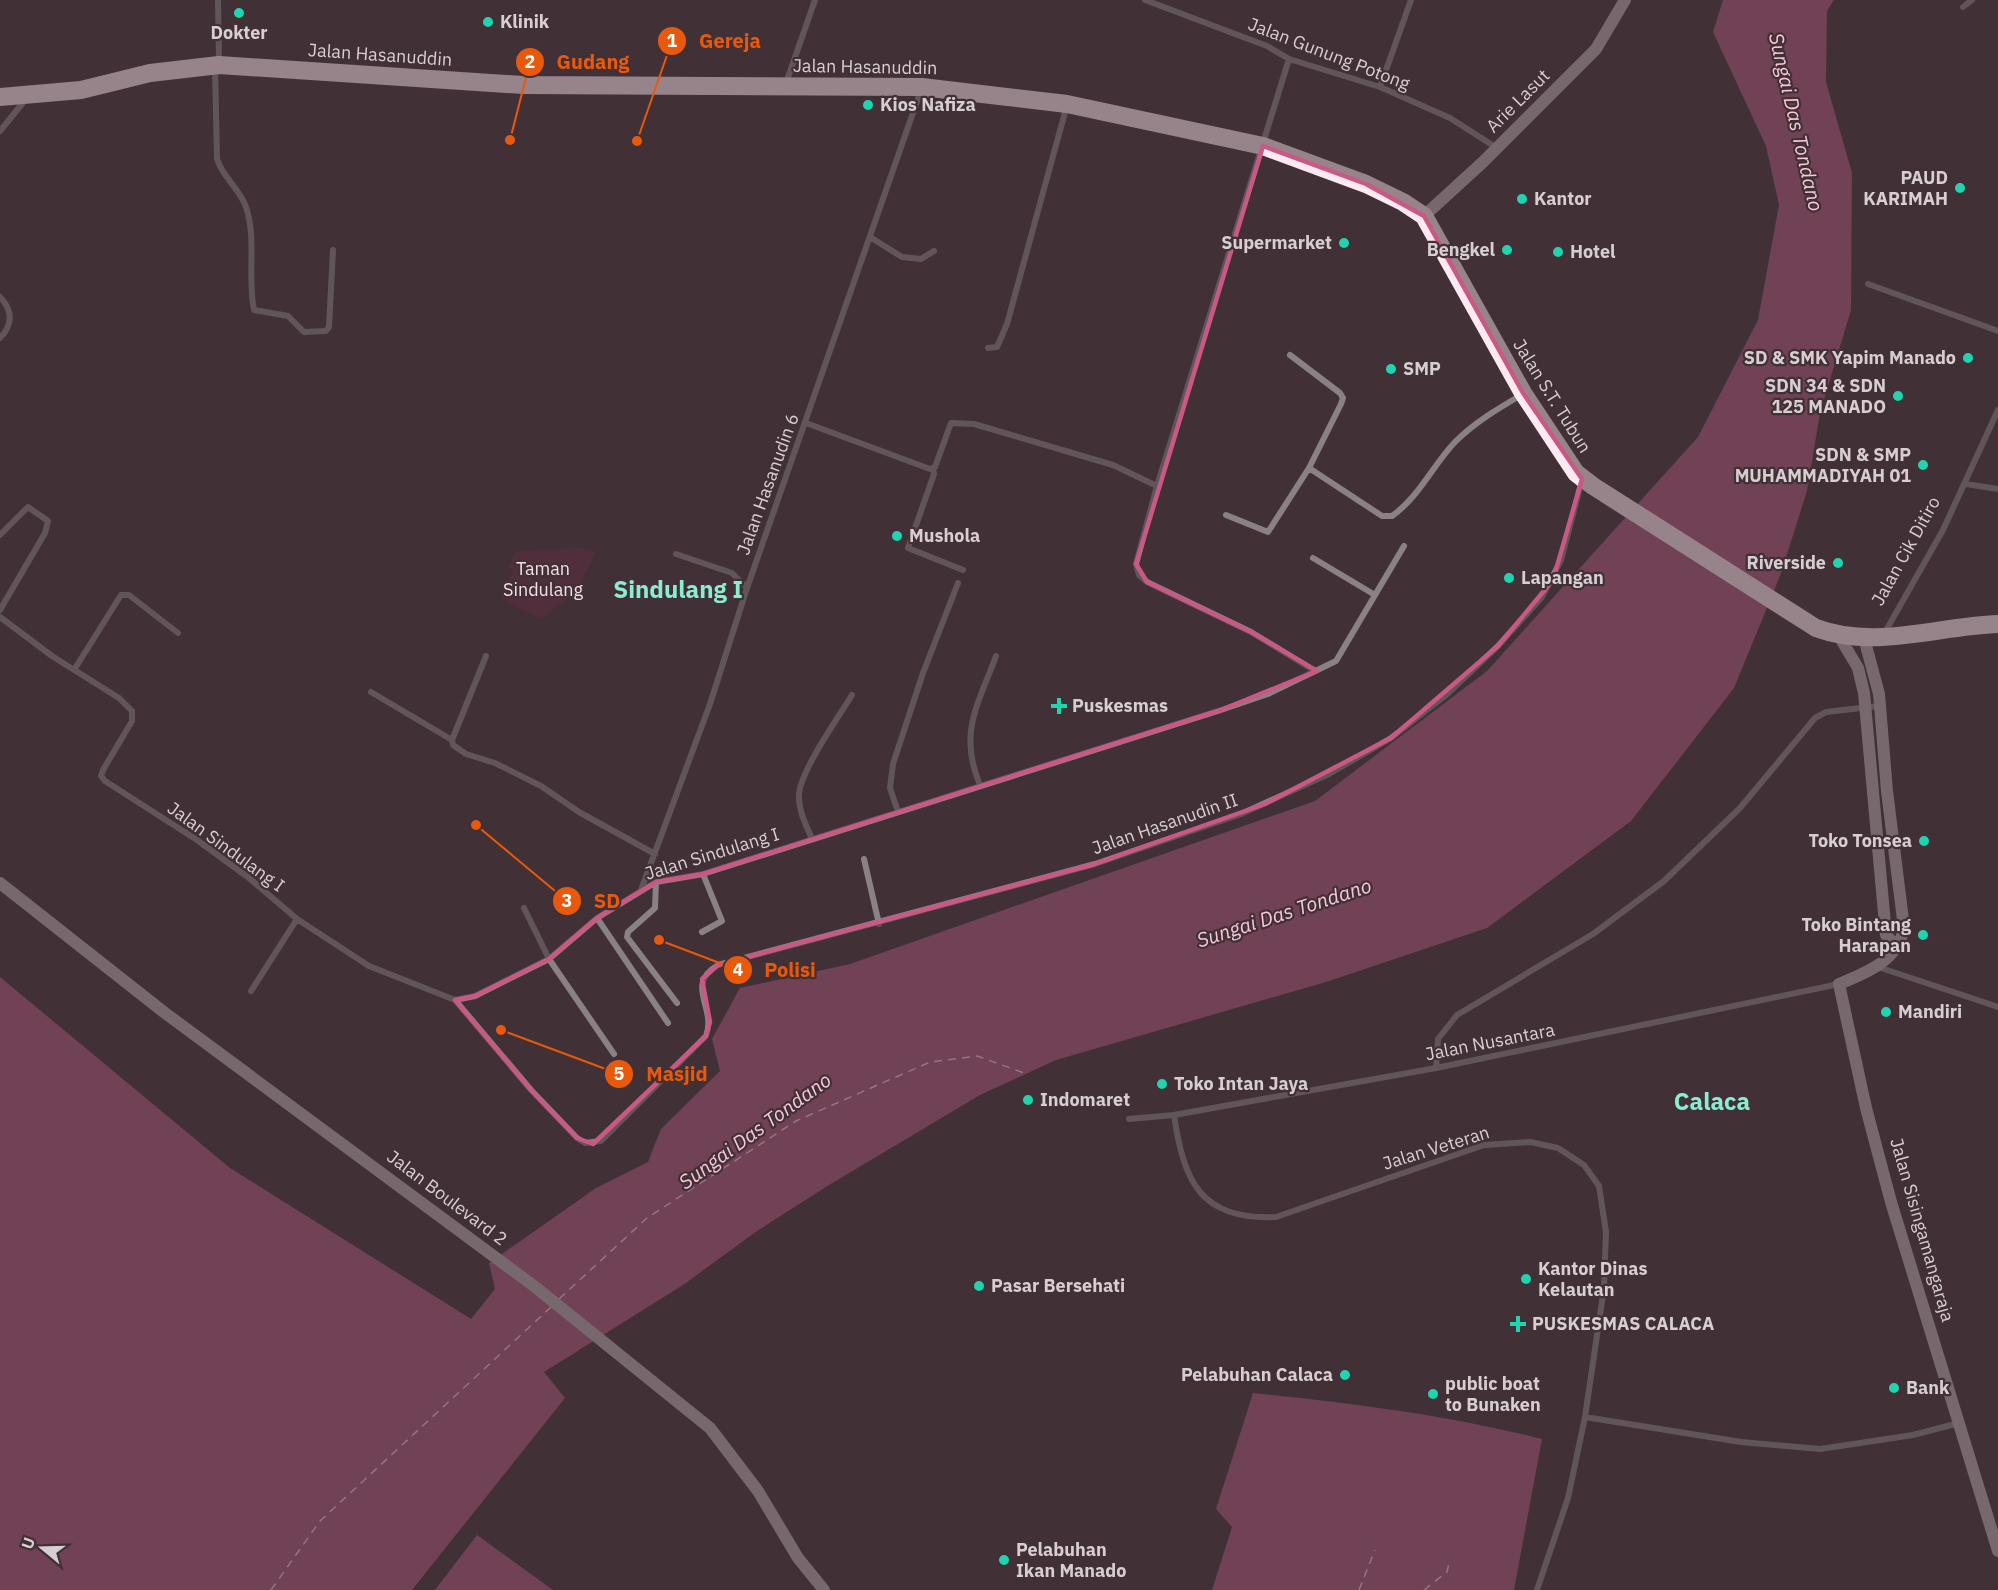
<svg xmlns="http://www.w3.org/2000/svg" width="1998" height="1590" font-family="'IBM Plex Sans',sans-serif">
	<rect width="100%" height="100%" fill="#413137"/>
	<path fill="#632b44" d="M 581,548 L 595,552 L 578,590 L 542,618 L 515,607 L 502,598 L 514,570 L 508,567 L 517,551 Z"/>
	<path fill="#aa547a" d="M 1723,0 L 1834,0 L 1827,11 L 1826,82 L 1852,173 L 1851,310 L 1820,413 L 1807,491 L 1780,576 L 1734,688 L 1631,821 L 1487,928 L 1326,982 L 1056,1060 L 980,1095 L 829,1185 L 757,1231 L 683,1285 L 544,1372 L 565,1398 L 412,1590 L 0,1590 L 0,977 L 230,1168 L 471,1319 L 495,1289 L 489,1263 L 596,1188 L 648,1162 L 661,1129 L 720,1071 L 712,1039 L 740,988 L 850,964 L 1315,801 L 1487,671 L 1698,437 L 1758,320 L 1779,205 L 1766,146 L 1713,32 Z
		M 1253,1393 C 1350,1403 1447,1415 1542,1439 L 1514,1590 L 1212,1590 L 1232,1527 L 1216,1509 Z
		M 477,1535 L 553,1590 L 435,1590 Z"/>
	<g fill="none" stroke-linecap="round" stroke-linejoin="round">
		<path stroke="#f8c7d9" stroke-width="1.5" stroke-dasharray="8 6" stroke-linecap="butt" d="M 559,1299 L 647,1218 L 796,1121 L 930,1062 L 977,1056 L 1024,1073
			M 271,1590 L 320,1521 L 551,1307
			M 1359,1590 L 1375,1550
			M 1424,1590 L 1447,1572 L 1449,1563"/>
		<path stroke="#8a8184" stroke-width="6" d="M 218,0 L 219,62
			M 1145,0 L 1267,46 L 1289,59 L 1380,87 L 1450,118 L 1497,148
			M 1963,7 L 1972,0
			M 1289,59 L 1157,486 L 1136,564 L 1139,575 L 1147,582 L 1251,632 L 1315,671
			M 215,66 L 217,159 C 223,178 240,189 246,207 C 257,240 247,276 254,310 L 288,316 L 304,332 L 326,331 L 329,327 L 333,250
			M 786,83 L 815,0
			M 1380,87 L 1411,0
			M 0,131 L 26,99
			M 870,237 L 902,257 L 921,259 L 934,251
			M 1868,284 L 1998,331
			M 0,297 C 13,310 13,325 0,338
			M 988,348 L 997,347 L 1007,324 L 1067,105
			M 806,423 L 930,469 L 935,467 L 951,423 L 974,424 L 1113,465 L 1157,486
			M 933,468 L 934,474 L 908,548 L 963,570
			M 1309,468 L 1382,516 L 1392,516 C 1419,497 1433,465 1455,442 C 1475,422 1499,408 1523,394
			M 1966,484 L 1998,489
			M 1226,515 L 1268,532 L 1309,468 L 1341,404 L 1343,398 L 1340,393 L 1290,355
			M 0,535 L 28,507 L 48,521 L 45,533 L 0,610
			M 676,554 L 732,573 L 747,588
			M 1313,558 L 1375,595
			M 0,617 L 52,656 L 119,698 L 132,711 L 132,721 L 103,770 L 101,776 L 105,781 L 197,840 L 249,878 L 297,919 L 369,966 L 455,1000 L 475,996 L 549,959 L 597,918 L 656,882 L 703,874 L 1221,710 L 1268,694 L 1336,661 L 1404,546
			M 1884,634 L 1943,530 L 1998,410
			M 486,656 L 452,740 L 453,745 L 466,754 L 495,763 L 541,786 L 579,812 L 655,854
			M 74,670 L 121,595 L 129,595 L 178,633
			M 371,692 L 452,740
			M 980,785 C 958,733 978,705 996,656
			M 898,812 L 890,788 L 893,764 L 923,673 L 958,583
			M 812,839 C 806,825 798,810 799,794 C 801,770 838,718 852,695
			M 864,859 L 879,924
			M 656,882 L 655,908 L 628,932 L 627,937 L 677,1003
			M 641,890 L 710,704 L 747,588 L 921,90
			M 524,908 L 549,959 L 614,1054
			M 597,918 L 668,1023
			M 702,932 L 722,921 L 703,874
			M 1878,967 L 1998,1007
			M 251,991 L 297,919
			M 455,1000 L 531,1090 L 577,1138 L 585,1143 L 601,1141 L 706,1036 C 717,1008 684,985 718,965 L 1095,864 L 1241,814 L 1329,774 L 1391,738 L 1445,696 L 1498,646 L 1542,597 L 1561,560 L 1582,480
			M 1436,1068 L 1438,1039 L 1457,1015 L 1593,934 L 1664,881 L 1740,808 L 1815,718 L 1826,712 L 1878,706
			M 1174,1115 C 1184,1182 1200,1220 1276,1217 L 1484,1145 L 1530,1142 L 1558,1148 L 1584,1165 L 1599,1186 L 1606,1232 L 1604,1288 L 1585,1417 L 1568,1498 L 1537,1590
			M 1129,1119 L 1174,1115 L 1436,1068 L 1839,984
			M 1585,1417 L 1741,1442 L 1820,1449 L 1913,1435 L 1959,1423"/>
		<path stroke="#b9abb0" stroke-width="12" d="M 1424,216 L 1483,162 L 1596,49 L 1625,0
			M 1839,636 L 1858,668 L 1864,693 L 1886,935 L 1897,948
			M 1864,638 L 1879,694 L 1887,791 L 1904,928 C 1898,961 1866,973 1839,984 L 1866,1108 L 1891,1202 L 1998,1551
			M 0,883 L 165,1013 L 534,1286 L 710,1428 L 758,1491 L 798,1558 L 824,1590"/>
		<path stroke="#fee9f1" stroke-width="18" d="M 0,97 L 81,90 L 150,73 L 219,65 L 523,85 L 922,87 L 1067,104 L 1263,146 L 1366,184 L 1403,202 L 1424,216 L 1523,393 L 1576,473 L 1593,486 L 1816,628 C 1875,650 1937,626 1998,624"/>
	</g>
	<path d="M0 0H1998V1590H0ZM 1263,146 L 1366,184 L 1424,216 L 1523,393 L 1582,479 L 1553,580 L 1498,646 L 1391,738 L 1265,804 L 1095,864 L 718,965 L 702,979 L 710,1022 L 706,1036 L 593,1144 L 577,1138 L 531,1090 L 455,1000 L 475,996 L 549,959 L 597,918 L 656,882 L 703,874 L 1221,710 L 1317,671 L 1251,632 L 1147,582 L 1136,564 Z" fill="#413137" fill-opacity=".55" fill-rule="evenodd"/>
	<path fill="none" stroke="#ca5884" stroke-width="4.5" stroke-linejoin="round" d="M 1263,146 L 1366,184 L 1424,216 L 1523,393 L 1582,479 L 1553,580 L 1498,646 L 1391,738 L 1265,804 L 1095,864 L 718,965 L 702,979 L 710,1022 L 706,1036 L 593,1144 L 577,1138 L 531,1090 L 455,1000 L 475,996 L 549,959 L 597,918 L 656,882 L 703,874 L 1221,710 L 1317,671 L 1251,632 L 1147,582 L 1136,564 Z"/>
	<g fill="#1ed5b0" stroke="#413137" stroke-width="2">
		<circle cx="239" cy="13" r="6"/>
		<circle cx="488" cy="22" r="6"/>
		<circle cx="868" cy="105" r="6"/>
		<circle cx="1960" cy="188" r="6"/>
		<circle cx="1522" cy="199" r="6"/>
		<circle cx="1344" cy="243" r="6"/>
		<circle cx="1507" cy="250" r="6"/>
		<circle cx="1558" cy="252" r="6"/>
		<circle cx="1968" cy="358" r="6"/>
		<circle cx="1391" cy="369" r="6"/>
		<circle cx="1898" cy="396" r="6"/>
		<circle cx="1923" cy="465" r="6"/>
		<circle cx="897" cy="536" r="6"/>
		<circle cx="1838" cy="563" r="6"/>
		<circle cx="1509" cy="578" r="6"/>
		<path d="M1056 697h6v6h6v6h-6v6h-6v-6h-6v-6h6z"/>
		<circle cx="1924" cy="841" r="6"/>
		<circle cx="1923" cy="935" r="6"/>
		<circle cx="1886" cy="1012" r="6"/>
		<circle cx="1162" cy="1084" r="6"/>
		<circle cx="1028" cy="1100" r="6"/>
		<circle cx="1526" cy="1279" r="6"/>
		<circle cx="979" cy="1286" r="6"/>
		<path d="M1515 1315h6v6h6v6h-6v6h-6v-6h-6v-6h6z"/>
		<circle cx="1345" cy="1375" r="6"/>
		<circle cx="1894" cy="1388" r="6"/>
		<circle cx="1433" cy="1394" r="6"/>
		<circle cx="1004" cy="1560" r="6"/>
	</g>
	<g text-anchor="middle" stroke-width="4.5" stroke-linejoin="round" paint-order="stroke">
		<g font-size="18" font-weight="bold" fill="#d8ced1" stroke="#413137" text-anchor="start">
			<text x="500" y="28">Klinik</text>
			<text x="239" y="39" text-anchor="middle">Dokter</text>
			<text x="880" y="111">Kios Nafiza</text>
			<text x="1948" y="184" text-anchor="end">PAUD<tspan x="1948" dy="21">KARIMAH</tspan></text>
			<text x="1534" y="205">Kantor</text>
			<text x="1332" y="249" text-anchor="end">Supermarket</text>
			<text x="1495" y="256" text-anchor="end">Bengkel</text>
			<text x="1570" y="258">Hotel</text>
			<text x="1956" y="364" text-anchor="end">SD &amp; SMK Yapim Manado</text>
			<text x="1403" y="375">SMP</text>
			<text x="1886" y="392" text-anchor="end">SDN 34 &amp; SDN<tspan x="1886" dy="21">125 MANADO</tspan></text>
			<text x="1911" y="461" text-anchor="end">SDN &amp; SMP<tspan x="1911" dy="21">MUHAMMADIYAH 01</tspan></text>
			<text x="909" y="542">Mushola</text>
			<text x="1826" y="569" text-anchor="end">Riverside</text>
			<text x="1521" y="584">Lapangan</text>
			<text x="1072" y="712">Puskesmas</text>
			<text x="1912" y="847" text-anchor="end">Toko Tonsea</text>
			<text x="1911" y="931" text-anchor="end">Toko Bintang<tspan x="1911" dy="21">Harapan</tspan></text>
			<text x="1898" y="1018">Mandiri</text>
			<text x="1174" y="1090">Toko Intan Jaya</text>
			<text x="1040" y="1106">Indomaret</text>
			<text x="1538" y="1275">Kantor Dinas<tspan x="1538" dy="21">Kelautan</tspan></text>
			<text x="991" y="1292">Pasar Bersehati</text>
			<text x="1532" y="1330">PUSKESMAS CALACA</text>
			<text x="1333" y="1381" text-anchor="end">Pelabuhan Calaca</text>
			<text x="1445" y="1390">public boat<tspan x="1445" dy="21">to Bunaken</tspan></text>
			<text x="1906" y="1394">Bank</text>
			<text x="1016" y="1556">Pelabuhan<tspan x="1016" dy="21">Ikan Manado</tspan></text>
		</g>
		<g font-size="18" fill="#d8ced1" stroke="#413137">
			<text transform="translate(1329 54) rotate(21)" y="6">Jalan Gunung Potong</text>
			<text transform="translate(380 55) rotate(4)" y="6">Jalan Hasanuddin</text>
			<text transform="translate(865 67) rotate(1)" y="6">Jalan Hasanuddin</text>
			<text transform="translate(1518 101) rotate(-45)" y="6">Arie Lasut</text>
			<text transform="translate(1552 396) rotate(58)" y="6">Jalan S.T. Tubun</text>
			<text transform="translate(768 484) rotate(-70)" y="6">Jalan Hasanudin 6</text>
			<text transform="translate(1906 551) rotate(-61)" y="6">Jalan Cik Ditiro</text>
			<text transform="translate(1165 824) rotate(-19)" y="6">Jalan Hasanudin II</text>
			<text transform="translate(226 847) rotate(36)" y="6">Jalan Sindulang I</text>
			<text transform="translate(712 854) rotate(-17)" y="6">Jalan Sindulang I</text>
			<text transform="translate(1490 1042) rotate(-11)" y="6">Jalan Nusantara</text>
			<text transform="translate(1436 1148) rotate(-17)" y="6">Jalan Veteran</text>
			<text transform="translate(447 1198) rotate(37)" y="6">Jalan Boulevard 2</text>
			<text transform="translate(1922 1230) rotate(74)" y="6">Jalan Sisingamangaraja</text>
		</g>
		<g font-size="18" fill="#f6dde6" stroke="#413137">
			<text x="543" y="575">Taman<tspan x="543" dy="21">Sindulang</tspan></text>
		</g>
		<g font-size="20" font-style="italic" fill="#f8c7d9" stroke="#413137">
			<text transform="translate(1796 122) rotate(77)" y="7">Sungai Das Tondano</text>
			<text transform="translate(1284 913) rotate(-18)" y="7">Sungai Das Tondano</text>
			<text transform="translate(755 1131) rotate(-36)" y="7">Sungai Das Tondano</text>
		</g>
		<g font-size="24" font-weight="bold" fill="#8becd1" stroke="#413137">
			<text x="678" y="598">Sindulang I</text>
			<text x="1712" y="1110">Calaca</text>
		</g>
	</g>
	<path fill="none" stroke="#e8590c" stroke-width="2" d="M637 141L672 41M510 140L530 62M476 825L567 901M659 940L738 970M501 1030L619 1074"/>
	<g fill="#e8590c" stroke="#413137" stroke-width="2">
		<circle cx="637" cy="141" r="6"/>
		<circle cx="510" cy="140" r="6"/>
		<circle cx="476" cy="825" r="6"/>
		<circle cx="659" cy="940" r="6"/>
		<circle cx="501" cy="1030" r="6"/>
		<circle cx="672" cy="41" r="15"/>
		<circle cx="530" cy="62" r="15"/>
		<circle cx="567" cy="901" r="15"/>
		<circle cx="738" cy="970" r="15"/>
		<circle cx="619" cy="1074" r="15"/>
	</g>
	<g font-size="18" text-anchor="middle" font-weight="bold" fill="#fff">
		<text x="672" y="47">1</text>
		<text x="530" y="68">2</text>
		<text x="567" y="907">3</text>
		<text x="738" y="976">4</text>
		<text x="619" y="1080">5</text>
	</g>
	<g font-size="20" text-anchor="middle" font-weight="bold" fill="#e8590c" stroke="#413137" stroke-width="4.5" stroke-linejoin="round" paint-order="stroke">
		<text x="730" y="48">Gereja</text>
		<text x="593" y="69">Gudang</text>
		<text x="607" y="908">SD</text>
		<text x="790" y="977">Polisi</text>
		<text x="677" y="1081">Masjid</text>
	</g>
	<g transform="translate(42 1548) rotate(289)" stroke="#413137" stroke-width="4.5" paint-order="stroke">
	<path d="M0-4.5L10 22L0 15L-10 22Z" fill="#d8ced1"/>
	<text y="-9" font-size="16" font-weight="bold" text-anchor="middle" fill="#d8ced1">U</text>
	</g>
</svg>
